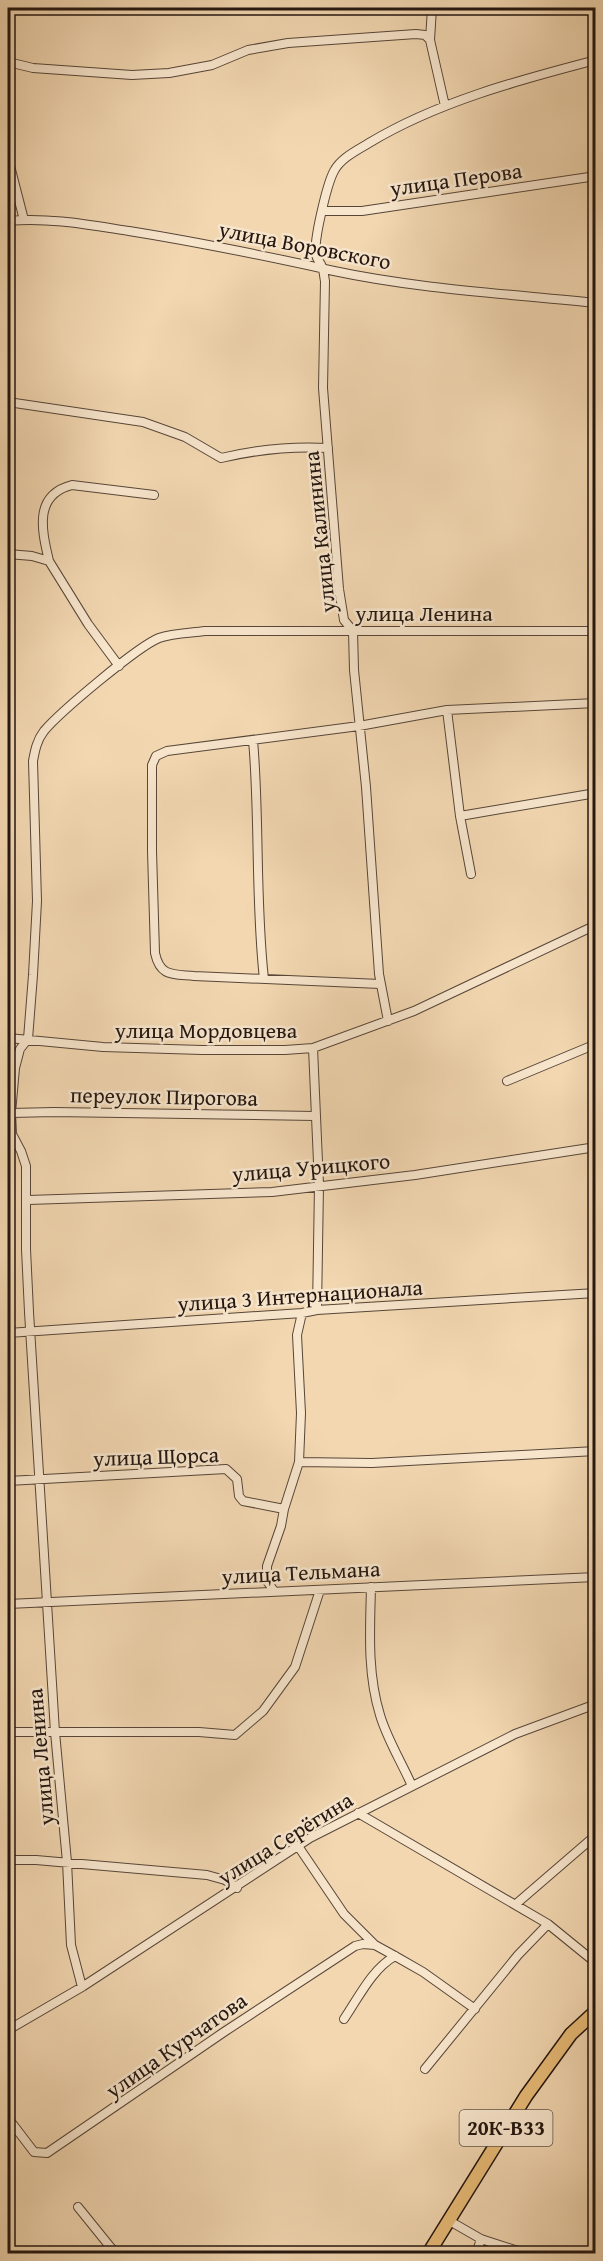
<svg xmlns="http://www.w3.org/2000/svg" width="603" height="2261" font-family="'Gentium Book Plus',serif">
	<rect width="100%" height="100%" fill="#f2d7b1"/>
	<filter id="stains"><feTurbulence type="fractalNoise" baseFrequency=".00333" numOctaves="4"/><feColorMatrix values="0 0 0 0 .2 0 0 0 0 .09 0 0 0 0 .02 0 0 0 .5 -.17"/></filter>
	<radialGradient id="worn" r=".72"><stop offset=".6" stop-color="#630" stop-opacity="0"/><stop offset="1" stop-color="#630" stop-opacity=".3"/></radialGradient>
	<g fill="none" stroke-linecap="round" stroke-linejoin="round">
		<path stroke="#6c7772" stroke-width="2" d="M 8,1167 L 11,1189 L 8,1193"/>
		<g stroke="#574638" stroke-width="10">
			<path id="street" d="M 430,40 L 432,8
				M 8,62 L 33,68 L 132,75 L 169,73 L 212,65 L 248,50 L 288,43 L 416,34 L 425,35 L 430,40 L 445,106
				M 8,158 L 24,220
				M 322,211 L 362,211 L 596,176
				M 8,221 C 48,217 90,225 129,231 C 198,242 266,256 334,271 C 418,289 510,294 596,303
				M 8,402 L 143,422 L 185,437 L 221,458 C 255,450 293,446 328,448
				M 8,554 L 32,556 L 49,561 L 88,624 L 119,666
				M 49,561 C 42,531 33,495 72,485 L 154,495
				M 447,710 L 460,816 L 471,874
				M 253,740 C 260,819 255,899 264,979
				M 460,816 L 596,793
				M 380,984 L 194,976 C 173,974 160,977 155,953 L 152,851 L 152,765 L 156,756 L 167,751 L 359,726 L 447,710 L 596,703
				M 388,1021 L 379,974 L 366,787 L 354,670 L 353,631 L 344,620 L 339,589 L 323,388 L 325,281 C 324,277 324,271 322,267 C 321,263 317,260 316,255 C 313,242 327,184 334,171 C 341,158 356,151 369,143 C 437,102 519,80 596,60
				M 8,1038 L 103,1047 L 202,1050 L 285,1050 L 313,1048 L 414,1011 L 596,925
				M 313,1048 L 319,1185 L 317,1310
				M 507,1081 L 596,1044
				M 11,1113 L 54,1112 L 315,1116
				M 28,1200 L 272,1192 L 415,1175 L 596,1147
				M 8,1333 L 302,1313 L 317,1310 L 596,1293
				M 299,1462 L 372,1463 L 596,1451
				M 8,1481 L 226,1469 L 237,1479 L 239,1496 L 243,1501 L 284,1509
				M 371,1587 C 370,1629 367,1673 380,1715 C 387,1739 402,1763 412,1786
				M 274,1591 L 267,1581 L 267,1566 L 281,1526 L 284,1509 L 299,1462 L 301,1413 L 297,1335 L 302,1313
				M 8,1604 L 596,1577
				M 8,1732 L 199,1732 L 235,1735 L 263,1711 L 295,1667 L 320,1590
				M 358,1813 L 548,1924 L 596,1963
				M 298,1846 L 344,1914 L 374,1944
				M 8,1860 L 36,1860 L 207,1875 L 225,1880 L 237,1888
				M 516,1904 L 596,1835
				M 82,1987 L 71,1945 L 67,1862 L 55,1732 L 29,1312 L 26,1249 L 26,1166 L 21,1151 L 12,1134 L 11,1113 L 15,1068 L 20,1049 L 28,1039 L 33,975 L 37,901 L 33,761 C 35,750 37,740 44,731 C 60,712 137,647 159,638 C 173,633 190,633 205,631 L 596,631
				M 344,2019 C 359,1997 372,1969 395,1956
				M 8,2030 L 82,1987 L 310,1838 L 515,1734 L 596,1704
				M 425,2069 L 518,1955 L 548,1924
				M 8,2118 L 34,2152 L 47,2153 L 224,2032 L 355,1946 L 363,1944 L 375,1945 L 395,1956 L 423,1972 L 475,2009
				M 78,2207 L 116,2254
				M 448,2220 L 481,2239 L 527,2254
				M 476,2254 L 481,2239"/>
		</g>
		<g stroke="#231610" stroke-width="15">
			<path id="primary" d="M 428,2254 L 526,2096 L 571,2034 L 596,2011"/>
		</g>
		<use href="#street" stroke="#f7e5cc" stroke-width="8"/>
		<use href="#primary" stroke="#e9bc78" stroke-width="12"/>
	</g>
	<g text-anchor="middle" stroke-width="5" stroke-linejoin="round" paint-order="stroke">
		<rect fill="#f7e5cc" stroke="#635448" stroke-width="1.5" x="459.5" y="2110" width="93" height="36" rx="4.5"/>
		<g font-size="21" font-weight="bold" fill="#231610">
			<text x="506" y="2135">20К-В33</text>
		</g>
		<g font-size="22" fill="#231610" stroke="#f7e5cc">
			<text transform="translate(456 179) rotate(-8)" y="8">улица Перова</text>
			<text transform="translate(305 245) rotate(11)" y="8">улица Воровского</text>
			<text transform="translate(319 532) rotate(-96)" y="8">улица Калинина</text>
			<text x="424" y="621">улица Ленина</text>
			<text x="206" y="1038">улица Мордовцева</text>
			<text transform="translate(164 1096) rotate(1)" y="8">переулок Пирогова</text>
			<text transform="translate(311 1167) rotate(-5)" y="8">улица Урицкого</text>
			<text transform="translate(300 1295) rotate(-4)" y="8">улица 3 Интернационала</text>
			<text transform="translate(156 1456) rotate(-2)" y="8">улица Щорса</text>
			<text transform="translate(301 1572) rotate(-3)" y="8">улица Тельмана</text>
			<text transform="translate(40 1757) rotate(-95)" y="8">улица Ленина</text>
			<text transform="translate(285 1838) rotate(-32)" y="8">улица Серёгина</text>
			<text transform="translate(176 2045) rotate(-35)" y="8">улица Курчатова</text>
		</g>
	</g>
	<rect width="603" height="2261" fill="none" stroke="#f2d7b1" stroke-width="30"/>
	<rect x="9" y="9" width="585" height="2243" fill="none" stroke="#231610" stroke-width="3"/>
	<rect x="15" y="15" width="573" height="2231" fill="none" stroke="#231610" stroke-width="1.5"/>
	<rect width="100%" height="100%" filter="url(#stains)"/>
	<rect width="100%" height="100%" fill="url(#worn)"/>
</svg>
